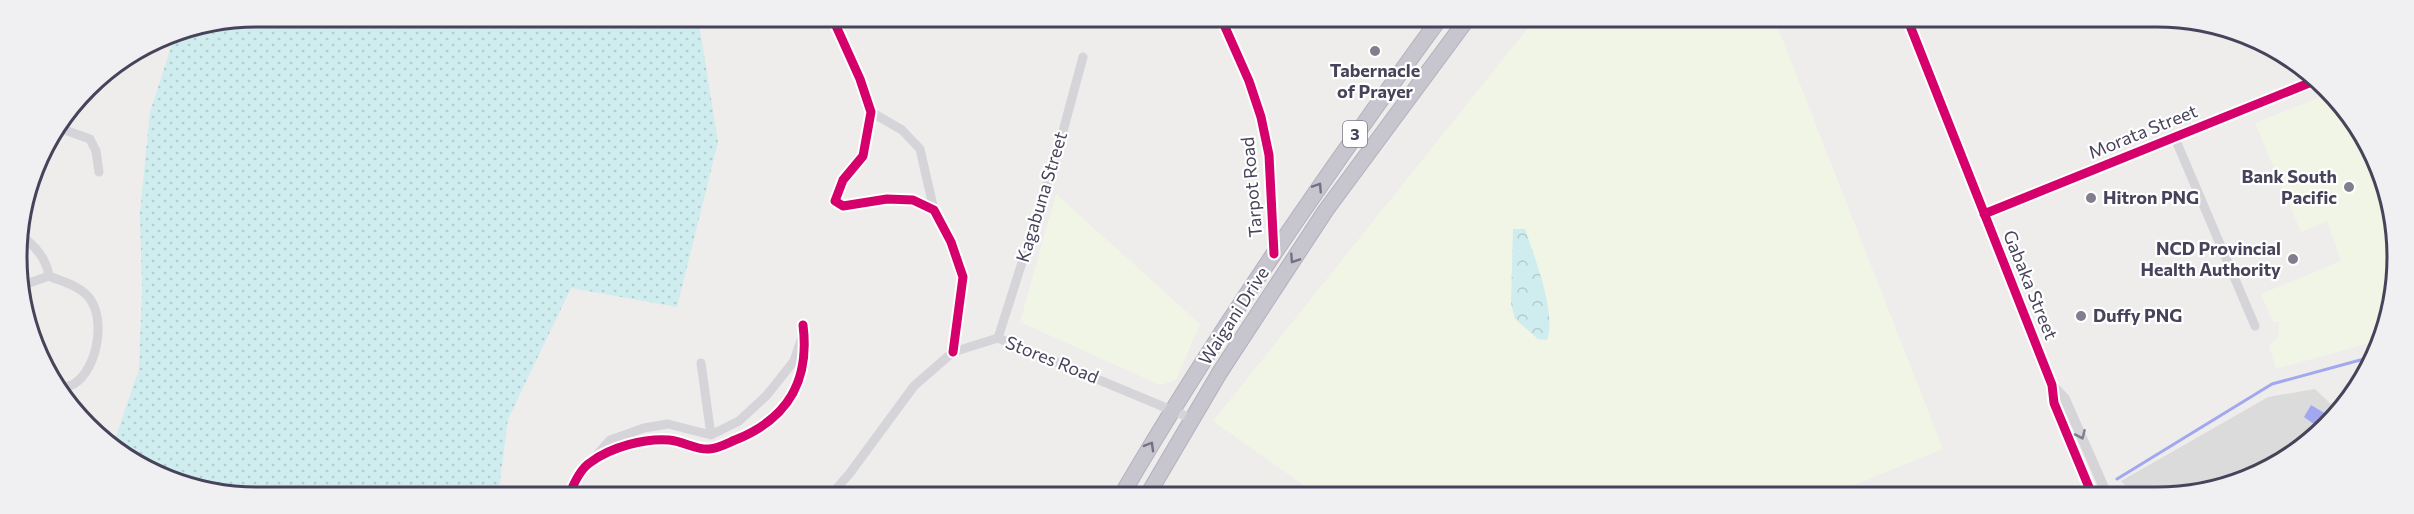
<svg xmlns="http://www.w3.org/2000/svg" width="2414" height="514" font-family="Commissioner,sans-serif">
	<defs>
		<pattern id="grass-dots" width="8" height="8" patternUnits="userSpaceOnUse" patternTransform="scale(1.5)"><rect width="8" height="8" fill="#cfecee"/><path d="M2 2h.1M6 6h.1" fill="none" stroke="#b3ccce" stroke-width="1.8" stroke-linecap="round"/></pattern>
		<pattern id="forest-crowns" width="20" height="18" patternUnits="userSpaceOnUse" patternTransform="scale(1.5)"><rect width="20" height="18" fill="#cfecee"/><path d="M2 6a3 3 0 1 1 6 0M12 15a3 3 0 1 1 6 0" fill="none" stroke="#b3ccce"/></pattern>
	</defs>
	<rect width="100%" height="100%" fill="#eeedec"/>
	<path fill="#f0f5e6" d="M 1536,18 L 1774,18 L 1943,449 L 1824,497 L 1319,496 L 1213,421 Z
		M 2329,94 L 2348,110 L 2389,194 L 2395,288 L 2380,340 L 2276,369 L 2269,345 L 2278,338 L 2279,322 L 2273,322 L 2261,294 L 2341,261 L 2327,221 L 2301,232 L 2255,123 Z
		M 1056,194 L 1200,324 L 1176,380 L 1160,385 L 1020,322 Z"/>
	<path fill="#dcdbdc" d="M 2315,389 L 2338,411 L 2327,427 L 2263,473 L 2173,497 L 2136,497 L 2121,481 L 2268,397 Z"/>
	<path fill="url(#grass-dots)" d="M 257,17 L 698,17 L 718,142 L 677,307 L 571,288 L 508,419 L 498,496 L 226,495 L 137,465 L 113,445 L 139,369 L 142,290 L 140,212 L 150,112 L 173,41 L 179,32 Z"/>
	<path fill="url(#forest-crowns)" d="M 1513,229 L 1525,229 C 1534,256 1557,314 1547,340 L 1538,339 L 1515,319 L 1511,303 Z"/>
	<path fill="#a1a8ef" d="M 2311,405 L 2326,414 L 2318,427 L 2304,417 Z"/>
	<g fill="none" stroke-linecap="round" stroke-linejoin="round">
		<path stroke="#a1a8ef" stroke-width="3" d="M 2117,479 L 2272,384 L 2375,356"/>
		<g stroke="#b4b0bd" stroke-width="17">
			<path id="trunk" d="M 1121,496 C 1218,330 1327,173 1440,18
				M 1147,496 L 1220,372 L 1326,210 L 1468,18"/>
		</g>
		<path stroke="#d4d4d9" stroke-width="9" d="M 832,17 L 860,79 L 871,112 L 863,156 L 843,180 L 835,201 L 843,206 L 887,199 L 913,200 L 934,210 L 951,242 L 963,277 L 953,352
			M 1221,18 C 1240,62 1264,107 1269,156 C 1273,188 1272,221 1274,252
			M 871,112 L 902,130 L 920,149 L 934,210
			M 59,128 L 90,139 L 96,151 L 99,172
			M 2174,136 L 2255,326
			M 1984,214 L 2314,81
			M 19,234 C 34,245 46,257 49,276 C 63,282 81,286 90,299 C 106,321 97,369 74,384 C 70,386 64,387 60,388
			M 23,285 L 49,276
			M 998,338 L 1059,146 L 1083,57
			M 701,363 L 711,435
			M 595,457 L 610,440 L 644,428 L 668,424 L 711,435 L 739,421 L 767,395 L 794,361 L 803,334
			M 569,496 C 573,485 581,468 591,462 C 611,447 645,438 669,440 C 683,441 696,450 709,449 C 717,449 728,443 735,440 C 788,419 810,381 803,325
			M 830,496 L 850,473 L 914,386 L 953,352 L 998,338 L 1193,419"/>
		<path stroke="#d4d4d9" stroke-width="10" d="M 1907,18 L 2052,385 L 2054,403 L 2093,497
			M 2052,385 L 2065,399 L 2108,497"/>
		<use href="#trunk" stroke="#c7c5ce" stroke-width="15"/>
		<g stroke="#fff" stroke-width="13">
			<path id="cycleway" d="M 832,17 L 860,79 L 871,112 L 863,156 L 843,180 L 835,201 L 843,206 L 887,199 L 913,200 L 934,210 L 951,242 L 963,277 L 953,352
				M 1221,18 L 1249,81 L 1261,117 L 1269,155 L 1274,254
				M 1907,18 L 2052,385 L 2054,403 L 2093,497
				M 1984,214 L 2314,81
				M 569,496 C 573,485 581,468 591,462 C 611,447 645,438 669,440 C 683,441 696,450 709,449 C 717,449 728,443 735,440 C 788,419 810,381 803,325"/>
		</g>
		<use href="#cycleway" stroke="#d6006c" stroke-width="9"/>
	</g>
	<defs><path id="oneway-chevron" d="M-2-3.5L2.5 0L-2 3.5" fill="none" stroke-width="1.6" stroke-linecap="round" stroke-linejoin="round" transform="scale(1.5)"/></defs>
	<g stroke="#747083">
		<use href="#oneway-chevron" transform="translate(1318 187) rotate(-57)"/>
		<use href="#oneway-chevron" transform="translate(1294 259) rotate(123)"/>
		<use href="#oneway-chevron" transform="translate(1150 446) rotate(-60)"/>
	</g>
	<use stroke="#7f7d8d" href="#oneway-chevron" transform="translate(2081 435) rotate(66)"/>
	<g fill="#817e8d" stroke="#fff" stroke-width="2">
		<circle cx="1375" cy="51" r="6"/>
		<circle cx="2349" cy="187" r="6"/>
		<circle cx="2091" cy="198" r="6"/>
		<circle cx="2293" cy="259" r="6"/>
		<circle cx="2081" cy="316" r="6"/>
	</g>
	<g text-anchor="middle" stroke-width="4.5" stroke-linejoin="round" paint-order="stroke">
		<rect fill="#fff" stroke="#7e7b8c" stroke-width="1.5" x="1343" y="121" width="24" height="26" rx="4.5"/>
		<g font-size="16" font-weight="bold" fill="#47435a">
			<text x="1355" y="140">3</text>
		</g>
		<g font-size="18" font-weight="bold" fill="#47435a" stroke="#fff" text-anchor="end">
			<text x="1375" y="77" text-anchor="middle">Tabernacle<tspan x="1375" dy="21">of Prayer</tspan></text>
			<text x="2337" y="183">Bank South<tspan x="2337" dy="21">Pacific</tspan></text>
			<text x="2103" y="204" text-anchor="start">Hitron PNG</text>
			<text x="2281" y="255">NCD Provincial<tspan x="2281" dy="21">Health Authority</tspan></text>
			<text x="2093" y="322" text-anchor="start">Duffy PNG</text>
		</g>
		<g font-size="18" fill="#47435a" stroke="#fff">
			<text transform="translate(2143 132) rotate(-22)" y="6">Morata Street</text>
			<text transform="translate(1252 187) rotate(-95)" y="6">Tarpot Road</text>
			<text transform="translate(1042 197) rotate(-73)" y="6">Kagabuna Street</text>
			<text transform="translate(2030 285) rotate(68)" y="6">Gabaka Street</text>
			<text transform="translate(1234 316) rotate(-57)" y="6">Waigani Drive</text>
			<text transform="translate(1052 360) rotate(22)" y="6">Stores Road</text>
		</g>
	</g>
	<path d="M0 0H2414V514H0ZM257 27H2157A230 230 0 0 1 2387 257V257A230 230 0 0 1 2157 487H257A230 230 0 0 1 27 257V257A230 230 0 0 1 257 27Z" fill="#f0f0f2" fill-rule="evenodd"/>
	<path fill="none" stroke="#47435a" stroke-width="3" d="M257 27H2157A230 230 0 0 1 2387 257V257A230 230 0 0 1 2157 487H257A230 230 0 0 1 27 257V257A230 230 0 0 1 257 27Z"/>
</svg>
